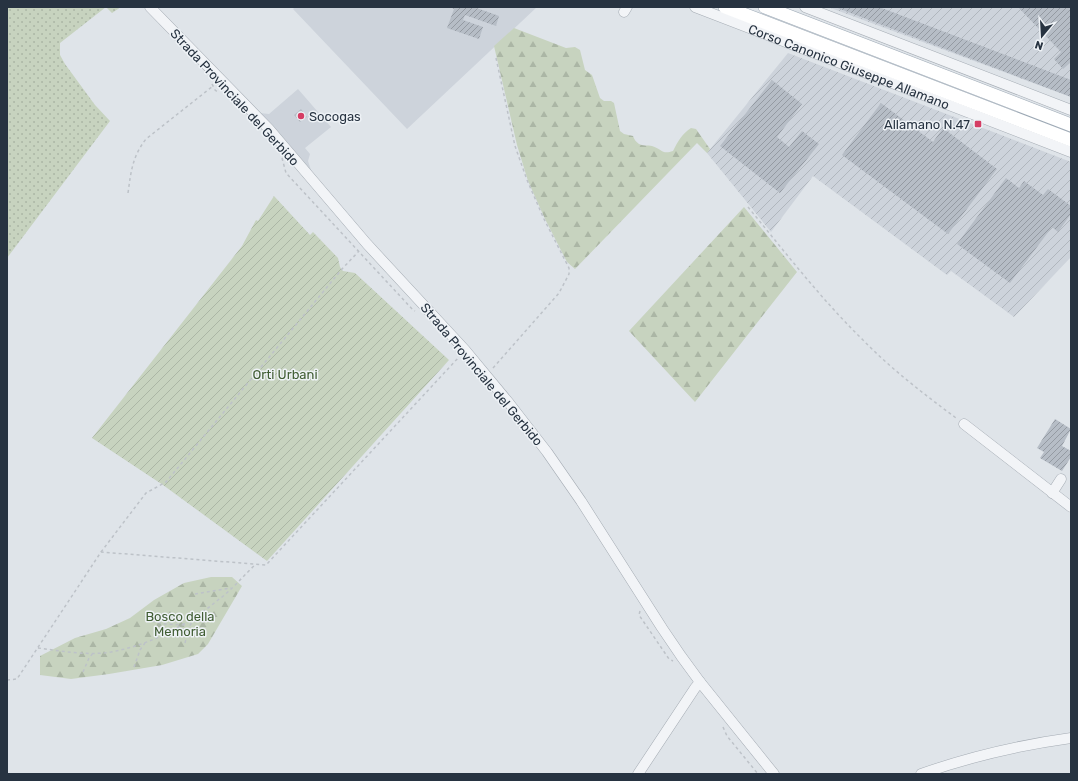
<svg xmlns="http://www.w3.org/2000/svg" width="1078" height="781" font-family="Rubik,sans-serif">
	<defs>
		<pattern id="industrial-furrows" width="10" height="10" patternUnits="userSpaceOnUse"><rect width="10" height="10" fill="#cdd3db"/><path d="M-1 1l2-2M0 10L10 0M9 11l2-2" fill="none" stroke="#b0b6bd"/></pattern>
		<pattern id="grass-dots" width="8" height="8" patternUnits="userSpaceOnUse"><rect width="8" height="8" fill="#c7d3bf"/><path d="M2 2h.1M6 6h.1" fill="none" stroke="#abb6a5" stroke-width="1.8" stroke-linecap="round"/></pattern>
		<pattern id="forest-firs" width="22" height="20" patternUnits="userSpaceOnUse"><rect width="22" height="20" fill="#c7d3bf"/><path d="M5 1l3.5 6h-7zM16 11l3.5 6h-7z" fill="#abb6a5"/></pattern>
		<pattern id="garden-furrows" width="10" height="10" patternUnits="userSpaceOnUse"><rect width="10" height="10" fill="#c7d3bf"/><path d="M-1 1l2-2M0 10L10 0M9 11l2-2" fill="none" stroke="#abb6a5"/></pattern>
		<pattern id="building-hatch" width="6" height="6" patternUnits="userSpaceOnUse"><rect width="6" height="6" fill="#b6bdc6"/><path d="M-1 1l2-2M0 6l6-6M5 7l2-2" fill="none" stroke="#949aa2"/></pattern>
	</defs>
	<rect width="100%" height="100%" fill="#dfe4e9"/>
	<path fill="#cdd3db" d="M 295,7 L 537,7 L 407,129 L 293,9 Z
		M 298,89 L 331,127 L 305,148 L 310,154 L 308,161 L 312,173 L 260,113 L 269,114 Z"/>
	<path fill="url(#industrial-furrows)" d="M 828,7 L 1071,7 L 1071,97 Z
		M 788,53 L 1071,162 L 1071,257 L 1014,317 L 951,271 L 947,275 L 813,176 L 771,232 L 707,153 Z"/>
	<path fill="url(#grass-dots)" d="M 7,7 L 121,7 L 112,13 L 106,7 L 60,43 L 60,55 L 65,64 L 95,105 L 110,121 L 7,258 Z"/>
	<path fill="url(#forest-firs)" d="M 514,28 L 566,48 L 575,47 L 580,50 L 585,70 L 592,75 L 600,98 L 604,101 L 611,101 L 614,103 L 620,131 L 624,134 L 633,136 C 634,139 636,142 639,144 C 642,146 648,145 652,146 C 662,149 662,155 673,151 C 678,141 682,134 691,128 L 696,129 L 710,149 L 707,153 L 697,143 L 575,269 L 567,262 L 545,219 L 528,181 L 517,145 L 494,46 Z
		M 744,207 L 797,272 L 695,402 L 629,331 Z
		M 211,577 L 232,577 L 242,586 L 208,644 L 198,654 L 162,665 L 109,674 L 71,679 L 40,675 L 40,656 L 75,638 L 106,629 L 130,618 L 154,600 L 184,583 Z"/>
	<path fill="url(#garden-furrows)" d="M 274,196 L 310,235 L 313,232 L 338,258 L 340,267 L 343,271 L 355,273 L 449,360 L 267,561 L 163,485 L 92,438 L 242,246 L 256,220 L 258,221 Z"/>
	<path fill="url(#building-hatch)" d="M 450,7 L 474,7 L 499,16 L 496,26 L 465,15 L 463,20 L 483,27 L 479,39 L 447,28 L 454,9 Z
		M 835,7 L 879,7 L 1071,80 L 1071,97 Z
		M 1018,7 L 1071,7 L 1071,65 L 1070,63 L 1063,69 L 1054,59 L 1061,52 Z
		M 772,80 L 802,104 L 777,137 L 789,147 L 802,131 L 819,144 L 780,193 L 720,146 Z
		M 881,103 L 933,142 L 943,128 L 997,169 L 948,234 L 842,155 Z
		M 301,109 L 307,117 L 300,122 L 294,115 Z
		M 1006,178 L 1019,188 L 1024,181 L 1043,195 L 1048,189 L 1071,206 L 1071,214 L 1058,232 L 1052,227 L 1010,283 L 957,244 Z
		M 1055,419 L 1071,429 L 1062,446 L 1071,451 L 1071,457 L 1062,471 L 1040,458 L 1044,452 L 1037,448 Z"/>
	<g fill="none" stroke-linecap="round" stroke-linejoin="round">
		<g stroke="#a4abb3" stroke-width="11">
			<g id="minor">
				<path d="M 150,7 L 269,129 L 367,244 L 465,350 L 509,403 L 547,452 L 581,501 L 662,628 L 681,656 L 700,682 L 774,774"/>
				<path id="s1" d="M 695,7 L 1071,152"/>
				<path d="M 805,7 L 1071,110"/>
				<path d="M 624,12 L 627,7"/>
				<path d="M 964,424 L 1071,507"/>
				<path d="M 1052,493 L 1061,479"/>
				<path d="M 638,774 L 695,688 L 700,682"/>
				<path d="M 921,774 C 969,757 1020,745 1071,738"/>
			</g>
		</g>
		<g stroke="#9da9b5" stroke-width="14">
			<path id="major" d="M 725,7 L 1071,140
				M 765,7 L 1071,125"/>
		</g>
		<path stroke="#bdc2c8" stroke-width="1.5" stroke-dasharray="3 3" stroke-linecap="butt" d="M 212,84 L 215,90 L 219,93
			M 282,158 L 286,173 L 413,310 L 415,311
			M 128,193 C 131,172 132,157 146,139 L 213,86
			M 748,207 C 785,252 821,299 863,340 C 891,369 924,394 956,418
			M 493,368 L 559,293 L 569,274 L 569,268 L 544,219 L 527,180 L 515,146 L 496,58
			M 101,552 L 146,493 L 166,482 L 342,269 L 359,251
			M 195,594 L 231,588
			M 640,611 L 639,615 L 669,659 L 673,661
			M 152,621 L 165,624 L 185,625
			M 185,643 L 189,627 L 194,619
			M 38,648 C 62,651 87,656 111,652 C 150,645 188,625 218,600 C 232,590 243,576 256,564
			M 134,667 L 140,650 L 145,643
			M 83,672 L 89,658 L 94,652
			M 7,680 L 17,679 L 101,552 L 266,565 L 459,357
			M 723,727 L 727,736 L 758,774"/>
		<use href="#minor" stroke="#f2f4f7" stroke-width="10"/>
		<use href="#major" stroke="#fff" stroke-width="13"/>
	</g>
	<g fill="#d53d64" stroke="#eef2f6" stroke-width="1.5">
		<circle cx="301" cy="116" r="4"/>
		<rect x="974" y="120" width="8" height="8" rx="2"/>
	</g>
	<g text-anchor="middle" stroke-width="3" stroke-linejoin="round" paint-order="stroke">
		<g font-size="13" fill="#273341" stroke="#eef2f6">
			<text dy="5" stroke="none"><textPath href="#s1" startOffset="165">Corso Canonico Giuseppe Allamano</textPath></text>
			<text transform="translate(235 97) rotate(47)" y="5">Strada Provinciale del Gerbido</text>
			<text transform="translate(482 374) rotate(50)" y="5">Strada Provinciale del Gerbido</text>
		</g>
		<g font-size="13" fill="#273341" stroke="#eef2f6" text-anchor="start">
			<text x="309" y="121">Socogas</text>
			<text x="970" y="129" text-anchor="end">Allamano N.47</text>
		</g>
		<g font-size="13" fill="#405d33" stroke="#eef2f6">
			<text x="285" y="379">Orti Urbani</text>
			<text x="180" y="621">Bosco della<tspan x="180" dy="15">Memoria</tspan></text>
		</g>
	</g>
	<rect width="1078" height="781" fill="none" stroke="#273341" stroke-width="16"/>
	<g transform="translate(1042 36) rotate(198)" stroke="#eef2f6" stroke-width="3" paint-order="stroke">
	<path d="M0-3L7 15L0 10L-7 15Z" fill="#273341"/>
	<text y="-6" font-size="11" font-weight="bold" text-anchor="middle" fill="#273341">N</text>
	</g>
</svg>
